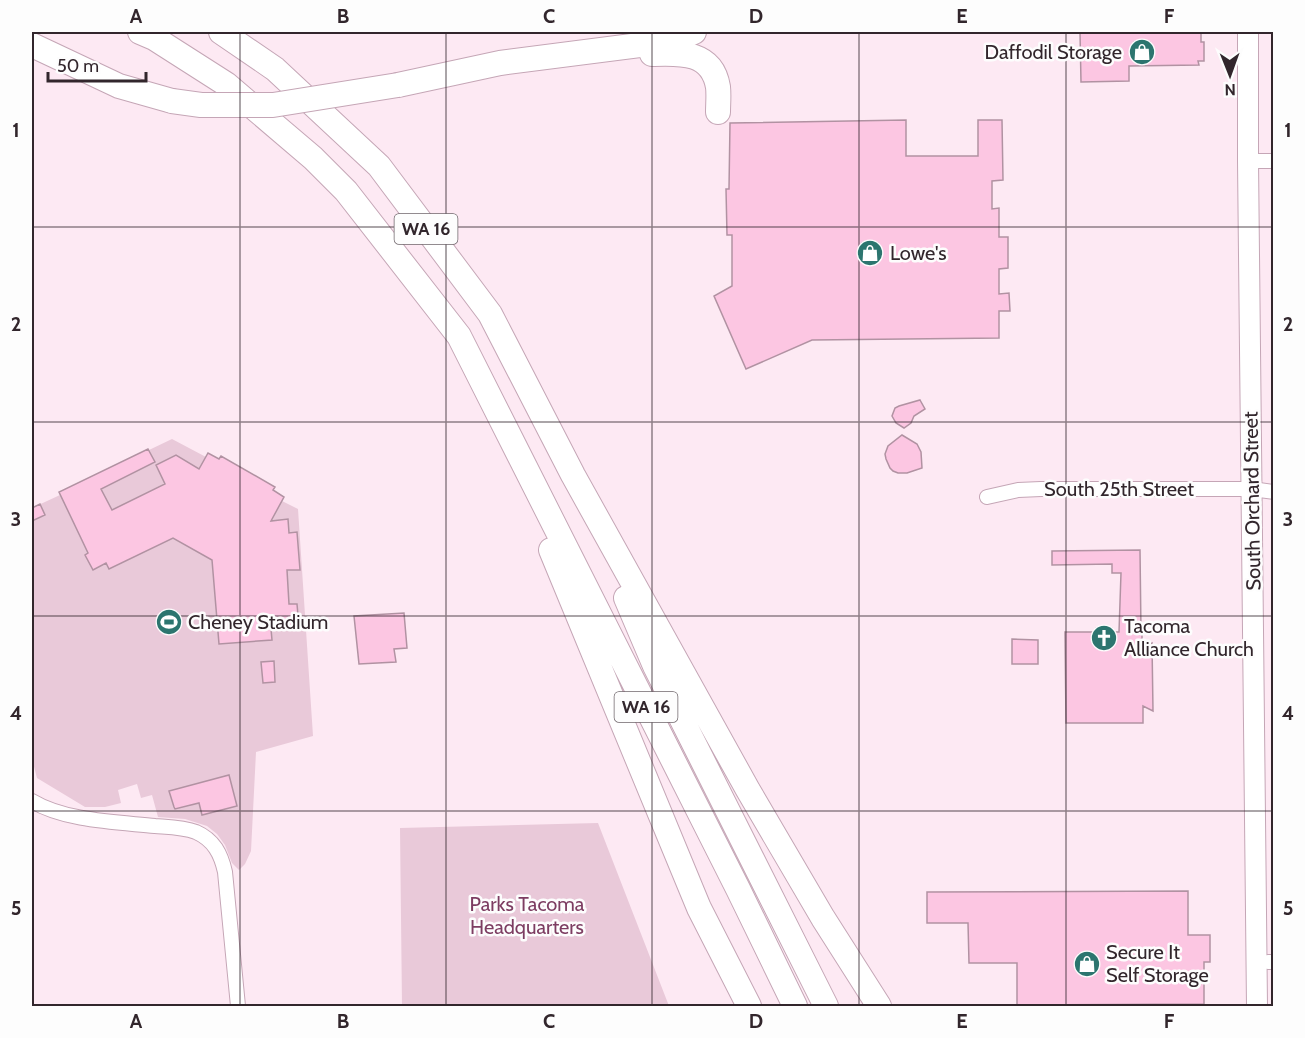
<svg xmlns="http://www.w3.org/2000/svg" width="1305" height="1038" font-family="Cabin,sans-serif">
	<rect width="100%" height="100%" fill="#fde9f3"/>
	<path fill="#e9c9d9" d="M 172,439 L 206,457 L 208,453 L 219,459 L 221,456 L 275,487 L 273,490 L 284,497 L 282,501 L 298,509 L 313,736 L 256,752 L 251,851 L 245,864 L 239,870 L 232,863 L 225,845 L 217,834 L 207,826 L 185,819 L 158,817 L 152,795 L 141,798 L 137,784 L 118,790 L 121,803 L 105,807 L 85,807 L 37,778 L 32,759 L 32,508 L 60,495 L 59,492 L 148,449 L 149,450 Z
		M 598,823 L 669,1006 L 402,1006 L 400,828 Z"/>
	<path fill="#fcc6e2" stroke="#b192a2" stroke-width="1.5" d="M 1080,32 L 1196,32 L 1196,33 L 1201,33 L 1201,42 L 1204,42 L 1204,61 L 1198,61 L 1199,65 L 1129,66 L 1129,81 L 1081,82 Z
		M 906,120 L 906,156 L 978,156 L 978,120 L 1002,120 L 1003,180 L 992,181 L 992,209 L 999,208 L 999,237 L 1008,237 L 1008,268 L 999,269 L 999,294 L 1009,293 L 1010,311 L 999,311 L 999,338 L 812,340 L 746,369 L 714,296 L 732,286 L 732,235 L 727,235 L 726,189 L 729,189 L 730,123 Z
		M 920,400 L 925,409 L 914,416 L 911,423 L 904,428 L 896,423 L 892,416 L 895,408 L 899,406 Z
		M 902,435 L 917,444 L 921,452 L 922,468 L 907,473 L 898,473 L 893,471 L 890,468 L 886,459 L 885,454 L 888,446 Z
		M 148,449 L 155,462 L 101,489 L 112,510 L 165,484 L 156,465 L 176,455 L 199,469 L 208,453 L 219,459 L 221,456 L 275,487 L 273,490 L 284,497 L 271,521 L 288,519 L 289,533 L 297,532 L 300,570 L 287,570 L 289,604 L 297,604 L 299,627 L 271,629 L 272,640 L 219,644 L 212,560 L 173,538 L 109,569 L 106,563 L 93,570 L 85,555 L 88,553 L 59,492 Z
		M 40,504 L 45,515 L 32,521 L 32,508 Z
		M 1140,550 L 1141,632 L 1142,632 L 1142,649 L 1152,643 L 1153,711 L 1143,706 L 1143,723 L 1066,723 L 1065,632 L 1119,632 L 1121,573 L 1112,573 L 1112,564 L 1052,565 L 1052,551 Z
		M 404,613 L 407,648 L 394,649 L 396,662 L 359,664 L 354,616 Z
		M 1012,639 L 1038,640 L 1038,664 L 1012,664 Z
		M 274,661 L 275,682 L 263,683 L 261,662 Z
		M 229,775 L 237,806 L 202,815 L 199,803 L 175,809 L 174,807 L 169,791 Z
		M 1188,891 L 1188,935 L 1210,935 L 1210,962 L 1204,962 L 1204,1004 L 1017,1005 L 1017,963 L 969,963 L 968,923 L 927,923 L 927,892 Z"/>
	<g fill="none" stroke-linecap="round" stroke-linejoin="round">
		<g stroke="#c5a6b6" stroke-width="16">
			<path id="minor" d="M 1248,161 L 1274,161
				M 987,497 L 1018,490 L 1041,489 L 1252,489 L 1274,492
				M 32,801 C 65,821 116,822 155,826 C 168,827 183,827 196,832 C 214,840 221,854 225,872 L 238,1006
				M 1268,962 L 1274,962"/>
		</g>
		<g stroke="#c5a6b6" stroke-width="22">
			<path id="secondary" d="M 1248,32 L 1248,161 L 1257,1006"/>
		</g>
		<g stroke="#c5a6b6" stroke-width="26">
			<path id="motorway" d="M 140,32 L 154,38 L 226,84 L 313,158 L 346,191 L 459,336 L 738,889 L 795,1006
				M 221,32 L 275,69 L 379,166 L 490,314 L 573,475 L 748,790 L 823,918 L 879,1006
				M 32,45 L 119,86 L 172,101
				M 652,54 C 680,53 712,51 718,87 C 719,95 718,104 718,112
				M 398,85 L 500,63 L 671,41 L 694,32
				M 551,550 L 699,908 L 749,1006
				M 626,598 L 655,666 L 826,1006"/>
		</g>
		<use href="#minor" stroke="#fff" stroke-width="14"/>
		<use href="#secondary" stroke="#fff" stroke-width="20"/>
		<use href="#motorway" stroke="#fff" stroke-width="24"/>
		<g stroke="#c5a6b6" stroke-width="26" stroke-linecap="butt">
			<path id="motorway-bridge" d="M 172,101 L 201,105 L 273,105 L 398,85"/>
		</g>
		<use href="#motorway-bridge" stroke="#fff" stroke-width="24"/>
	</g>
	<path fill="none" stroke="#32262c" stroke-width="1.5" stroke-opacity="0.55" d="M 240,32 L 240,1006M 446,32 L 446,1006M 652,32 L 652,1006M 859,32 L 859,1006M 1066,32 L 1066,1006M 32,227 L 1274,227M 32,422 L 1274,422M 32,616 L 1274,616M 32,811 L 1274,811"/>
	<defs>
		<g id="shop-disc" transform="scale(1.35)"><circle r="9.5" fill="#2c756f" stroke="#fdfdfd"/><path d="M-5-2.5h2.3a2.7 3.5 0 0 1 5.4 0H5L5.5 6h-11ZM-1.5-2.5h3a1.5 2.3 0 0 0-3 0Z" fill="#fff"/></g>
		<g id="stadium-disc" transform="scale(1.35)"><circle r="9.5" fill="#2c756f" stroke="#fdfdfd"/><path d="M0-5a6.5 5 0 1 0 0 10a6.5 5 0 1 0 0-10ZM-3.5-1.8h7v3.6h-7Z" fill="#fff"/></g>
		<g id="church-disc" transform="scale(1.35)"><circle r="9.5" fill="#2c756f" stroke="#fdfdfd"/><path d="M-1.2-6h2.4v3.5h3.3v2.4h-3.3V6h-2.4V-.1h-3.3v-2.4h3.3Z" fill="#fff"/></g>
	</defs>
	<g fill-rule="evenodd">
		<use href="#shop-disc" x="1142" y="52"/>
		<use href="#shop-disc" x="870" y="253"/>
		<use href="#stadium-disc" x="169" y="622"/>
		<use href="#church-disc" x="1104" y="638"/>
		<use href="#shop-disc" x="1087" y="964"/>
	</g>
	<g text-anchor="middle" stroke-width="5" stroke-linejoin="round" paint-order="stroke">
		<g fill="#fdfdfd" stroke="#6f666b" stroke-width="1.5">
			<rect x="394.5" y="214" width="63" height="30" rx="4.5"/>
			<rect x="614.5" y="692" width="63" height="30" rx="4.5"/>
		</g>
		<g font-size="18" font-weight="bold" fill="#32262c">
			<text x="426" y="235">WA 16</text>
			<text x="646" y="713">WA 16</text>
		</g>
		<g font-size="20" fill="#32262c" stroke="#fdfdfd" text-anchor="start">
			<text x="1122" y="59" text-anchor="end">Daffodil Storage</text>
			<text x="890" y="260">Lowe's</text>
			<text x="188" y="629">Cheney Stadium</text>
			<text x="1124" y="633">Tacoma<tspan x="1124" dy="23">Alliance Church</tspan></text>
			<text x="1106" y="959">Secure It<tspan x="1106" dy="23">Self Storage</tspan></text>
		</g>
		<g font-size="20" fill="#32262c" stroke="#fdfdfd">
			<text x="1119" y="496">South 25th Street</text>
			<text transform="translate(1252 501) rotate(-91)" y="7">South Orchard Street</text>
		</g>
		<g font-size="20" fill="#7d3d62" stroke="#fdfdfd">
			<text x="527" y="911">Parks Tacoma<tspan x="527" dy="23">Headquarters</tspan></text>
		</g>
	</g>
	<rect width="1305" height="1038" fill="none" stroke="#fdfdfd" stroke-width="66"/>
	<g transform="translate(1230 75) rotate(179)" stroke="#fdfdfd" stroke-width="4.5" paint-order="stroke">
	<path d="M0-4.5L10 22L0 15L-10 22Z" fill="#32262c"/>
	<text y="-9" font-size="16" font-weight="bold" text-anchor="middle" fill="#32262c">N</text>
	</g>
	<path d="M48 72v9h98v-9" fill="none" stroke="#32262c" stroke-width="3"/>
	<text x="57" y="72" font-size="18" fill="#32262c" stroke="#fdfdfd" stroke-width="4.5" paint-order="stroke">50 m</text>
	<rect x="33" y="33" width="1239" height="972" fill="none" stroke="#32262c" stroke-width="2"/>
	<g font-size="20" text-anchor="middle" font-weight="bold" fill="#32262c">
		<text x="136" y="23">A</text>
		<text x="343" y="23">B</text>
		<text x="549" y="23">C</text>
		<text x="756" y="23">D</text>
		<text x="962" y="23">E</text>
		<text x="1169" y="23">F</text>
		<text x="16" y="137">1</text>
		<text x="1288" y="137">1</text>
		<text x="16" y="331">2</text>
		<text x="1288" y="331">2</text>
		<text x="16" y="526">3</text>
		<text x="1288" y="526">3</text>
		<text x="16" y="720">4</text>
		<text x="1288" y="720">4</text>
		<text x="16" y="915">5</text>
		<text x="1288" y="915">5</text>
		<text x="136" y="1028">A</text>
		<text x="343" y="1028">B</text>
		<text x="549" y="1028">C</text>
		<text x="756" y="1028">D</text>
		<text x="962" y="1028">E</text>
		<text x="1169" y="1028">F</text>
	</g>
</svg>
